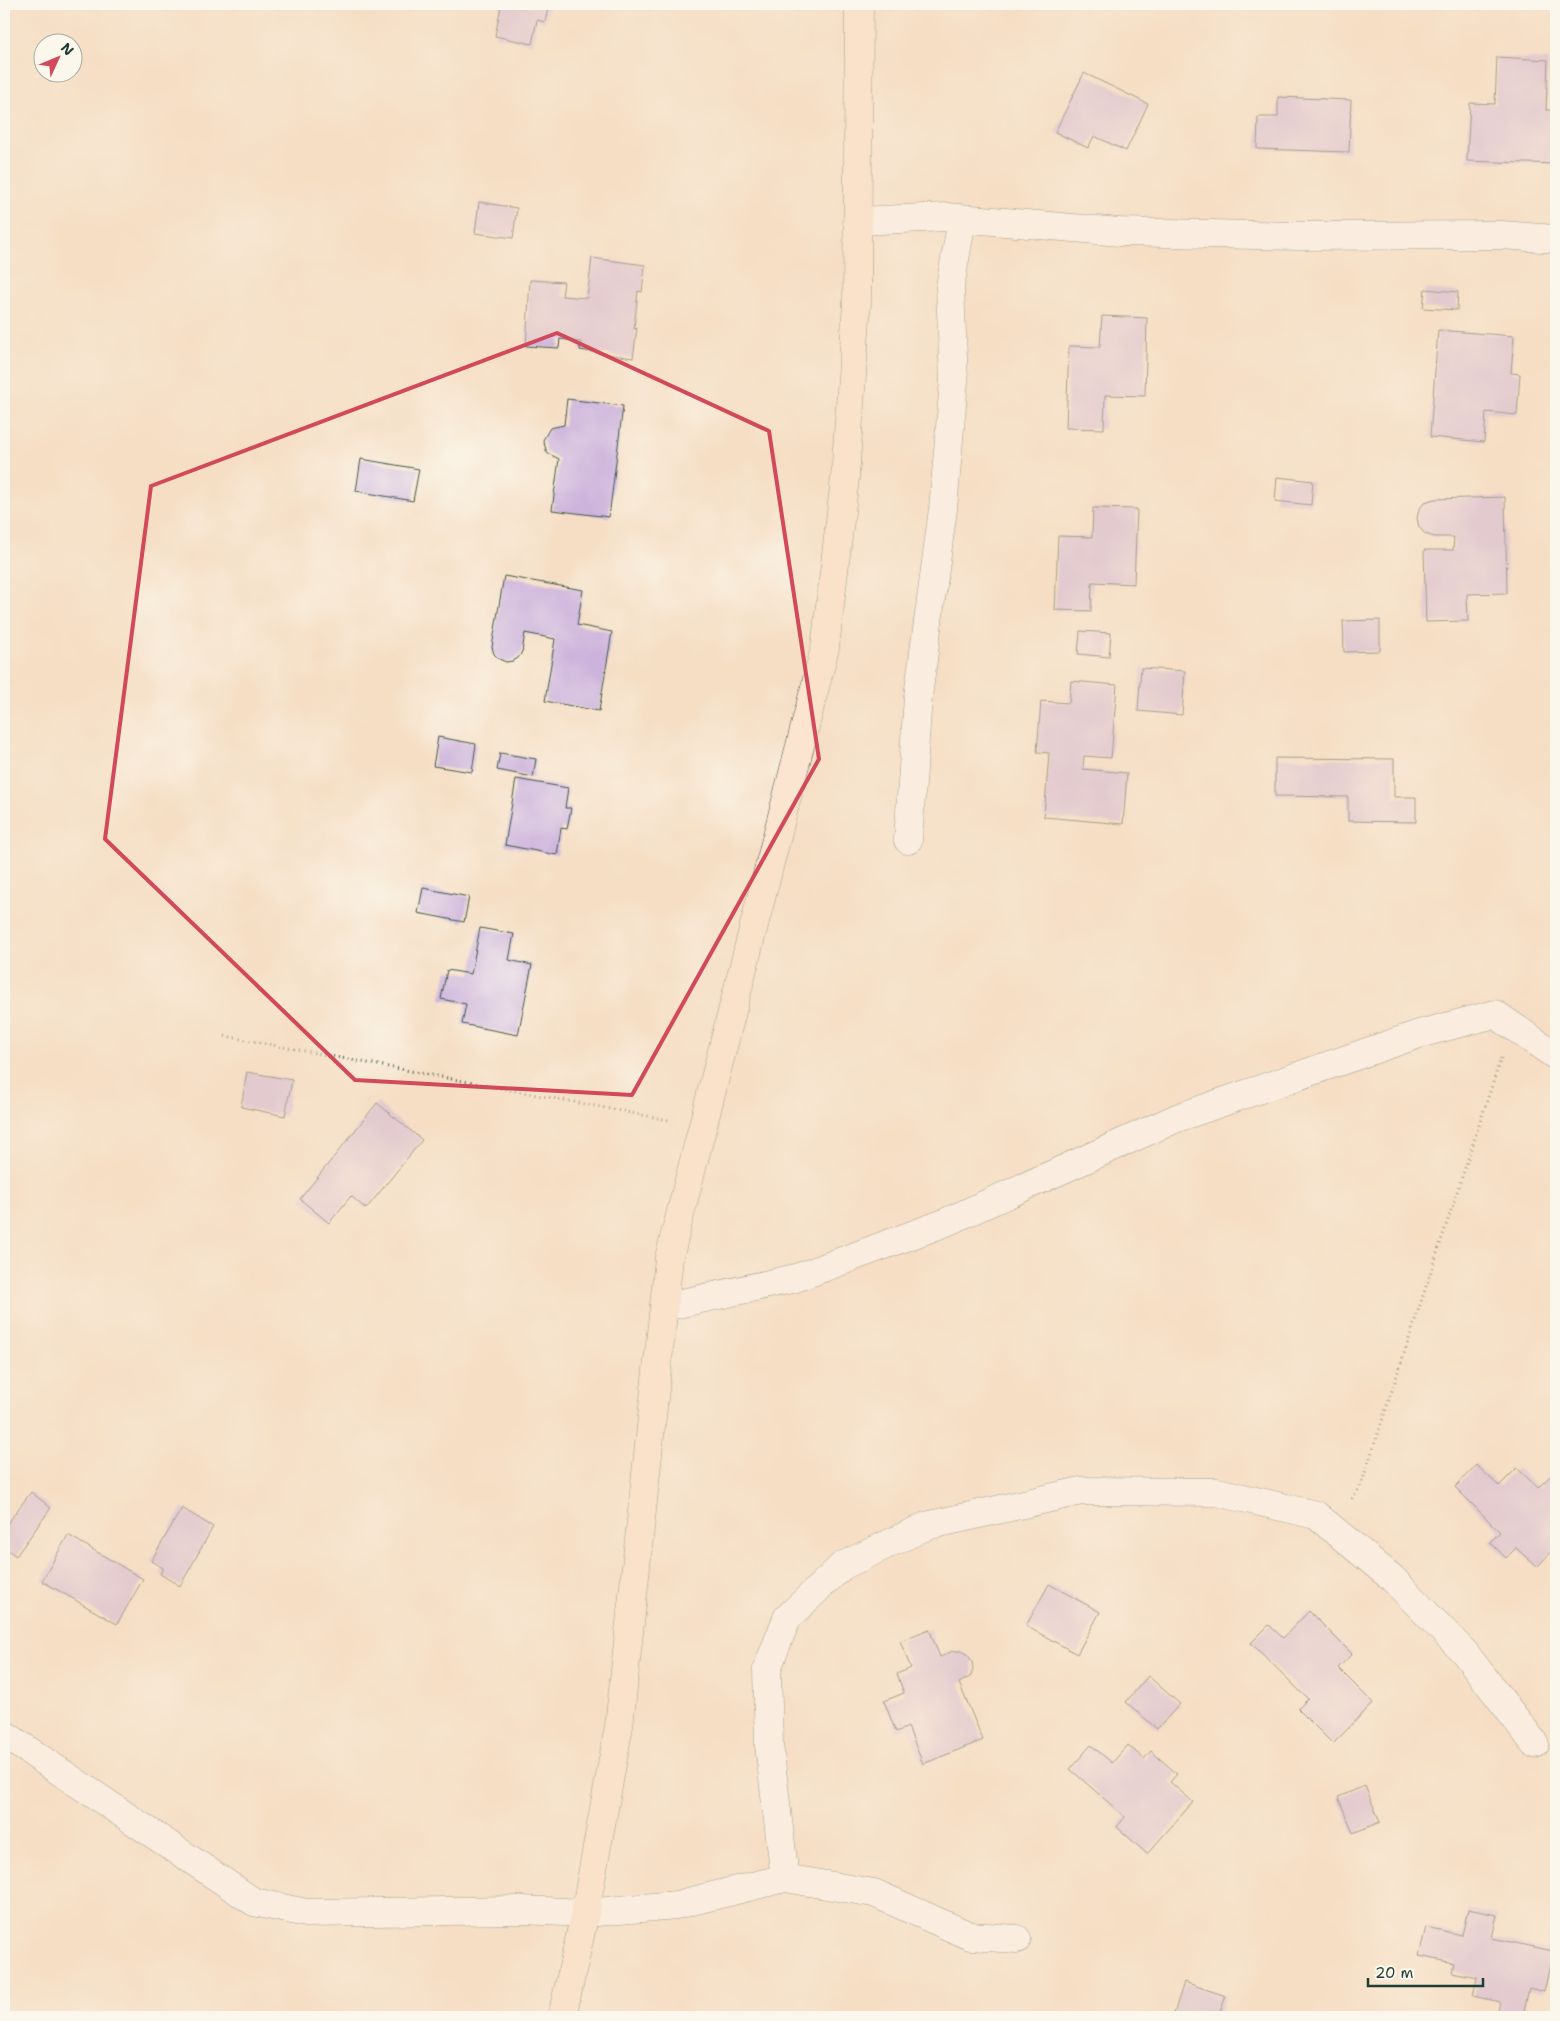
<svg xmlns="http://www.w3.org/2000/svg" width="1560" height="2021" font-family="'Shantell Sans',sans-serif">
	<rect width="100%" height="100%" fill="#fbf7ec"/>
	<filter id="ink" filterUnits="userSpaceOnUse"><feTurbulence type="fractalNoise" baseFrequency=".02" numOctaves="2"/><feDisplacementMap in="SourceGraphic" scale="10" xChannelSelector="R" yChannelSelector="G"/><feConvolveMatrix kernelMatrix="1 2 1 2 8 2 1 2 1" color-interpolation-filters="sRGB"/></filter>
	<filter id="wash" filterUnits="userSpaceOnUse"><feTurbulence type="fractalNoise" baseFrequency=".0096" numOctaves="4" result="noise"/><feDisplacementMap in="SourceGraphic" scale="20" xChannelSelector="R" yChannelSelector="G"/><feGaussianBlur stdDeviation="1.12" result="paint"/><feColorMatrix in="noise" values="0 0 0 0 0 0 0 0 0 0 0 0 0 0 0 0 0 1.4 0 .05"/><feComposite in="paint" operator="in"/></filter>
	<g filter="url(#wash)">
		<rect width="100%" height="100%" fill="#f5dec4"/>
		<g id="blocks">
			<path fill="#ccb2dc" d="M 495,4 L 549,4 L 545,22 L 537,20 L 532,44 L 495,36 L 501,6 Z
				M 1497,57 L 1548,60 L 1546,110 L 1556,110 L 1556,164 L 1467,161 L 1470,103 L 1495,104 Z
				M 1084,73 L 1148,104 L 1126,151 L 1094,136 L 1088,148 L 1055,132 Z
				M 1278,97 L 1351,100 L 1349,152 L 1257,149 L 1258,117 L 1278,117 Z
				M 479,202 L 517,208 L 513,238 L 475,233 Z
				M 592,258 L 645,265 L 642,292 L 638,291 L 634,329 L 637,328 L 633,358 L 580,350 L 581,342 L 560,339 L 559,348 L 526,346 L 530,280 L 564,282 L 562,296 L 587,298 Z
				M 1425,289 L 1458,292 L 1457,310 L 1423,308 Z
				M 1102,316 L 1147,318 L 1145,396 L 1105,395 L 1104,429 L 1066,428 L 1069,346 L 1100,347 Z
				M 1438,330 L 1514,336 L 1511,373 L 1520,374 L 1517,415 L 1486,412 L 1484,442 L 1430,437 Z
				M 567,399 L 623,406 L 609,517 L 552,510 L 559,459 L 547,453 L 543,440 L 550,428 L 564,425 Z
				M 361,459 L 419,469 L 413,501 L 356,491 Z
				M 1277,477 L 1313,481 L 1311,505 L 1275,501 Z
				M 1505,497 L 1507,593 L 1467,594 L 1468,621 L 1426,622 L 1424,550 L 1453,550 L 1454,537 L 1434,537 L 1425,534 L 1419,527 L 1417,518 L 1419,509 L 1425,502 L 1434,499 Z
				M 1093,508 L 1137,509 L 1134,584 L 1092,582 L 1091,611 L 1055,610 L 1058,536 L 1092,537 Z
				M 504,576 L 583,590 L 577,625 L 612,632 L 599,711 L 545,701 L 555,639 L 525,633 L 522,652 L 518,658 L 513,661 L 506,662 L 499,659 L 494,654 L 492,647 Z
				M 1380,620 L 1380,651 L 1344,652 L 1343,621 Z
				M 1080,631 L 1111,633 L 1109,657 L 1078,654 Z
				M 1141,668 L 1185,671 L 1182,715 L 1138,711 Z
				M 1071,681 L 1117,685 L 1111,758 L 1084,756 L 1083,769 L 1127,773 L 1123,824 L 1044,817 L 1049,753 L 1037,752 L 1041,701 L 1069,703 Z
				M 438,737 L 476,744 L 472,772 L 433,766 Z
				M 500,753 L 536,759 L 533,777 L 497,770 Z
				M 1275,758 L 1394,759 L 1394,797 L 1416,797 L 1416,822 L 1348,821 L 1348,797 L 1275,796 Z
				M 516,779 L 568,788 L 565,808 L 571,808 L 567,829 L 561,828 L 557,855 L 505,845 Z
				M 423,888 L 469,897 L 464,922 L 418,913 Z
				M 480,928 L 514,934 L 509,960 L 532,965 L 518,1035 L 462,1024 L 466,1004 L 441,999 L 447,970 L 471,974 Z
				M 247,1072 L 292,1080 L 285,1116 L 241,1107 Z
				M 377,1103 L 422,1140 L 366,1209 L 351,1196 L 329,1223 L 300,1199 Z
				M 1476,1465 L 1499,1486 L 1517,1468 L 1538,1488 L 1553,1473 L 1556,1477 L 1556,1547 L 1537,1567 L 1516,1548 L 1506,1558 L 1490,1542 L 1500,1532 L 1455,1487 Z
				M 31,1492 L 51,1508 L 16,1556 L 4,1547 L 4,1528 Z
				M 182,1508 L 213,1527 L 180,1586 L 160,1574 L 163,1568 L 151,1561 Z
				M 68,1535 L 143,1579 L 117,1624 L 42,1581 Z
				M 1049,1584 L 1100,1612 L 1077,1654 L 1026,1626 Z
				M 1309,1611 L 1352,1654 L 1338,1668 L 1373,1703 L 1333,1744 L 1298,1709 L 1308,1699 L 1251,1643 L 1269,1625 L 1283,1638 Z
				M 929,1629 L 940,1657 L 953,1651 L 961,1651 L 968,1655 L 972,1662 L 973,1669 L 971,1676 L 959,1683 L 983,1740 L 923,1764 L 908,1727 L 896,1732 L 884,1701 L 904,1693 L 897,1674 L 911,1668 L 900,1641 Z
				M 1148,1676 L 1180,1704 L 1157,1729 L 1126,1702 Z
				M 1091,1745 L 1112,1763 L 1128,1745 L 1144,1759 L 1151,1751 L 1177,1774 L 1170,1782 L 1193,1802 L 1147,1854 L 1117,1827 L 1125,1817 L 1070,1769 Z
				M 1365,1786 L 1380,1822 L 1353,1833 L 1338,1797 Z
				M 1468,1909 L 1497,1915 L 1492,1938 L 1553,1951 L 1544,1992 L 1529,1988 L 1523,2016 L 1498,2010 L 1500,2002 L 1473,1996 L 1477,1977 L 1452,1972 L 1454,1963 L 1419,1956 L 1426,1927 L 1462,1935 Z
				M 1184,1982 L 1226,1996 L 1218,2017 L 1173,2017 Z"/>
		</g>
	</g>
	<g filter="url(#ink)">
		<use href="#blocks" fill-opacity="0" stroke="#3f554a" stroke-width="1"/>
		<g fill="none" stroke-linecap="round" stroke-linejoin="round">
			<g stroke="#3f554a" stroke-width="29">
				<path id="street" d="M 857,221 L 947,217 L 1120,232 L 1299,236 L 1501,235 L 1556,239
					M 908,840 L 918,697 L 943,509 L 954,381 L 950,287 L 962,220
					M 664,1307 L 796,1278 L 944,1223 L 1177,1118 L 1419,1034 L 1495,1014 L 1556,1056
					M 4,1734 L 254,1902 L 306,1913 L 522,1910 L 585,1913 L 676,1905 L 785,1878 L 769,1745 L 767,1669 L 787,1618 L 842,1566 L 926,1526 L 1081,1491 L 1217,1492 L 1316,1515 L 1392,1578 L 1465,1653 L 1535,1744
					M 785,1878 L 874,1893 L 970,1936 L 1017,1939"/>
			</g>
			<g stroke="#3f554a" stroke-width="29">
				<path id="secondary" d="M 562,2017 L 585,1913 L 619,1726 L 669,1258 L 825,648 L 845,478 L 857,303 L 859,4"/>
			</g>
			<path stroke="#3f554a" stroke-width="3" stroke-dasharray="1 4" stroke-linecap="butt" d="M 225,1036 L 669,1120
				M 1352,1499 L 1361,1485 L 1501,1058"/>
			<use href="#street" stroke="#fff" stroke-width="28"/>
			<use href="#secondary" stroke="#fce5d0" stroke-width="28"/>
		</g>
	</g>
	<path d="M0 0H1560V2021H0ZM 557,333 L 769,431 L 819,759 L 632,1095 L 355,1080 L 105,839 L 151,486 Z" fill="#f5dec4" fill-opacity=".55" fill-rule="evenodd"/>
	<path fill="none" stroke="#d1495b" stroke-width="4" stroke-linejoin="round" d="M 557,333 L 769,431 L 819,759 L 632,1095 L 355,1080 L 105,839 L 151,486 Z"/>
	<rect width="1560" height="2021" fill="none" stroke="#fbf7ec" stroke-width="20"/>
	<g transform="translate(58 58) rotate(46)"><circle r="24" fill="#fbf7ec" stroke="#a3ada2"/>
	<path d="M0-4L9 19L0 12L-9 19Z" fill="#d1495b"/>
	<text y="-8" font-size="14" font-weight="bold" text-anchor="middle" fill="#1f3d34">N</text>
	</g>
	<path d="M1368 1978v8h115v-8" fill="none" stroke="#1f3d34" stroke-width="2.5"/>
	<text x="1375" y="1978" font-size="15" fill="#1f3d34" stroke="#fbf7ec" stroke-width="4" paint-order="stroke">20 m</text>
</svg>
